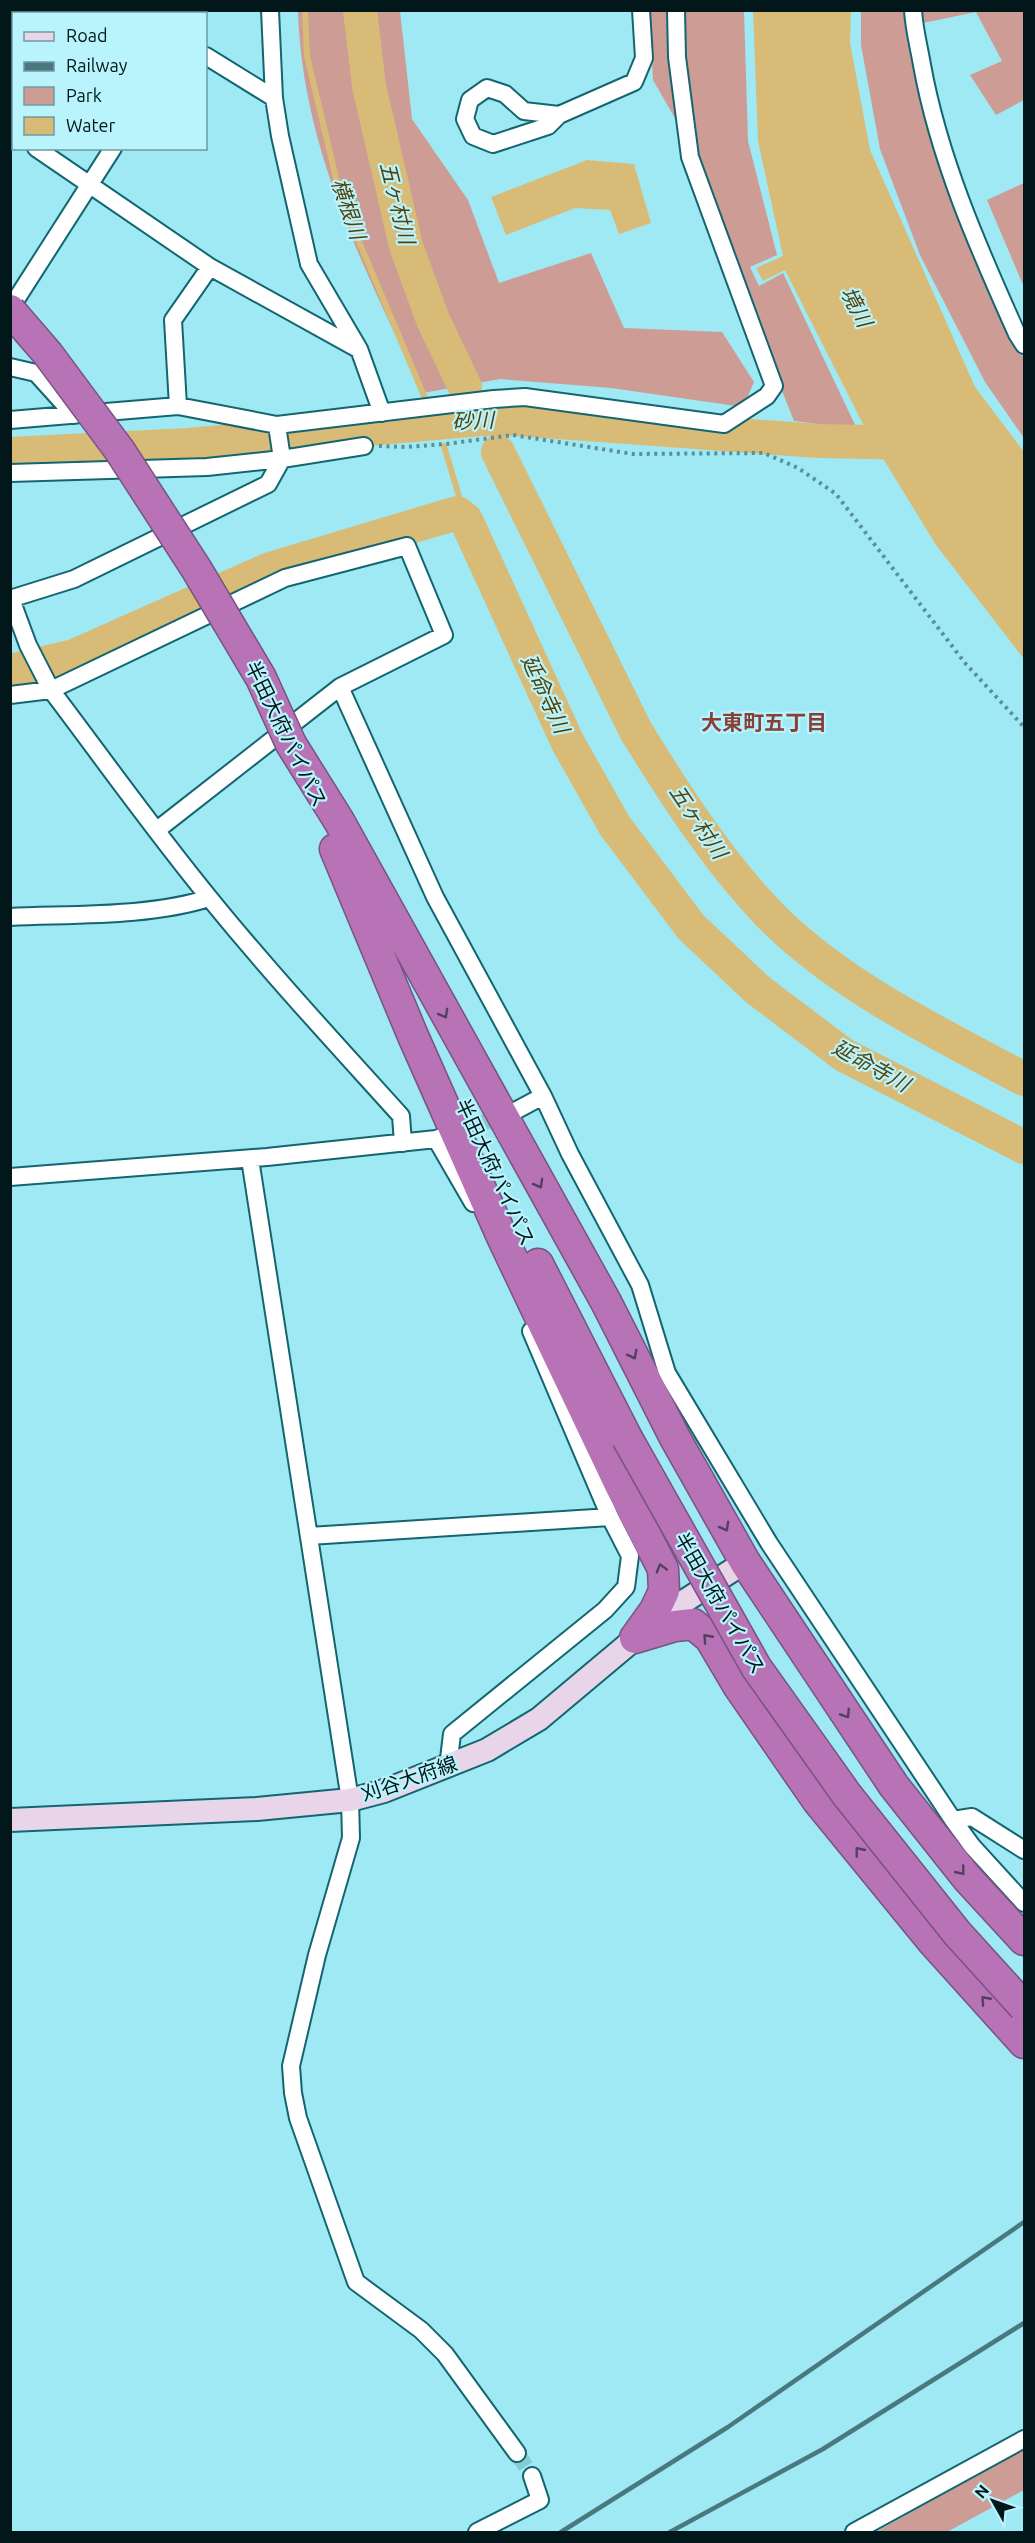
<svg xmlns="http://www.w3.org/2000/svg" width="1035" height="2543" font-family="Ubuntu,'Noto Sans JP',sans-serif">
	<rect width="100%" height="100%" fill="#9ee9f4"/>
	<path fill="#cc9c95" d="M 298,11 L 400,11 L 412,119 L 468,200 L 499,283 L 591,253 L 624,328 L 722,332 L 754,382 L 743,407 L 611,388 L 500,379 L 423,393 C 365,271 302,148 298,11 Z
		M 649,11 L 670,11 L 680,127 L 653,80 Z
		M 682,11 L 744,11 L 748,141 L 777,255 L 750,267 L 759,286 L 783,273 L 857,429 L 794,421 L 752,315 L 695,157 L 682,59 Z
		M 861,11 L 905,11 L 920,97 L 967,241 L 1011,338 L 1024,358 L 1024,438 L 985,382 L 920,255 L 880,149 L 861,45 Z
		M 922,11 L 1024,11 L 1024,100 L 996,115 L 970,75 L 1002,61 L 976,12 L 923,23 Z
		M 1024,183 L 1024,287 L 987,200 Z
		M 1024,2449 L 1024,2490 L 947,2532 L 876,2532 Z"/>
	<path fill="#d8bb77" d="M 753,11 L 851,11 L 850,43 L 870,150 L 975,387 L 1024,452 L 1024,659 L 936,545 L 868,434 L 785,270 L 763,281 L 756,268 L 783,256 L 758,141 Z
		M 587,160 L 634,164 L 651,223 L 619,234 L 610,210 L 575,208 L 506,235 L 491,197 Z"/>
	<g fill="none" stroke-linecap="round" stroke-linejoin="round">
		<path stroke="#d8bb77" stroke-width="6" d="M 305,10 L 307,56 L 341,199 L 425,398
			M 444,446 L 466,520"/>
		<path stroke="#d8bb77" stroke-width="34" d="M 360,10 L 369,86 L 406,246 L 433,320 L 465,387
			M 498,452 L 636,731 C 674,793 714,855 763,908 C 832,982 936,1032 1024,1079
			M 10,454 L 188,445 L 480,419 L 517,419 L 818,441 L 921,443
			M 10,671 L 74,656 L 270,569 L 457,513 L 466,520 L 568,743 L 615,826 L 691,927 L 758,990 L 844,1055 L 1024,1147"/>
		<path stroke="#86cad3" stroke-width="16" stroke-dasharray="16 8" stroke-linecap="butt" d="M 450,1134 L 508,1114
			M 517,2453 L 532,2476"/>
		<g stroke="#136670" stroke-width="20">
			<path id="street" d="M 135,10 L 139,14
				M 270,10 L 274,98 L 280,136 L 309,264 L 359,349 L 382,413
				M 913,10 C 914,29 919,47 922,65 C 939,159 978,247 1017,334 L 1024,345
				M 206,56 L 274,98
				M 559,115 L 524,111 L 505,94 L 487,88 L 470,100 L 465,119 L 473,136 L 493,144 L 548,126 L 559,115 L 634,82 L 644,58 L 641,10
				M 10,131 L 14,133
				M 36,148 L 210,267 L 358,349
				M 10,309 L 113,148
				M 10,367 L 36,373 L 74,415
				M 178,406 L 173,320 L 210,267
				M 10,420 L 178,406 L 277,425 L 494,399 L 525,397 L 724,424 L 767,396 L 774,386 L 690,157 L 677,57 L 676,10
				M 277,425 L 282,459
				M 10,473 L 207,467 L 282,459 L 364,446
				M 10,599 L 74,579 L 268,484 L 282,459
				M 340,687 L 435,897 L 543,1096 L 570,1154 L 640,1285 L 667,1373 L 769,1543 L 953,1820 L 972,1846 L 1024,1903
				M 10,695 L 51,690 L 28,645 L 11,599
				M 157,830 L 340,687 L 444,635 L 407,546 L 285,578 L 51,690 C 104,760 155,832 211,900 C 272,975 337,1045 401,1116 L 403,1143
				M 10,917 C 73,914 150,917 209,898
				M 515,1111 L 543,1096
				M 444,1136 L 436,1139 L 473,1203
				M 250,1159 L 350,1800 L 351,1838 L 317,1955 L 291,2066 L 293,2093 L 298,2118 L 356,2282 L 421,2330 L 445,2354 L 517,2453
				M 10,1177 L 267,1157 L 436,1139
				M 309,1536 L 610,1517
				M 448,1767 L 452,1734 L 605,1610 L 626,1587 L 630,1556 L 610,1517 L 531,1331
				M 953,1820 L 972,1817 L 1024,1850
				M 477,2532 L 540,2500 L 532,2476
				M 854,2532 L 1024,2439"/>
		</g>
		<g stroke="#136670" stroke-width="26">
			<path id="secondary" d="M 10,1820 L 257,1809 L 350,1800 L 384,1791 L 487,1750 L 539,1719 L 663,1615 L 745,1562"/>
		</g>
		<g stroke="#77537f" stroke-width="33">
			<path id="highway" d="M 291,744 L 339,821 L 606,1302 L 675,1438 L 745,1562 L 894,1786 L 967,1878 L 1024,1940
				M 335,849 L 413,1036 L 503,1239 L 621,1487 L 663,1569 L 664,1591 L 655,1610 L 635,1638
				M 538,1264 L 627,1438
				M 635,1638 L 675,1626 L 693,1624 L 710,1638 L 739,1687 L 817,1800 L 933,1942 L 1024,2043"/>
		</g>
		<path stroke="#5b8f97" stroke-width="4" stroke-dasharray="3 4.5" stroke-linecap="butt" d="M 379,446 L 406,447 L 446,444 L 513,435 L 633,454 L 764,453 L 798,468 L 836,494 L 965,663 L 1024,727"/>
		<use href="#street" stroke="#fff" stroke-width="16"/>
		<use href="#secondary" stroke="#e9d5e9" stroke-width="22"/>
		<use href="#highway" stroke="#b773b5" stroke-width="30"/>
		<path stroke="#49787e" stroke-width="4.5" d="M 561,2532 L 728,2427 L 1024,2222
			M 670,2532 L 823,2449 L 1024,2323"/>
		<g stroke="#77537f" stroke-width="33" stroke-linecap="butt">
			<path id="highway-bridge" d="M 10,310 L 48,354 L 120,451 L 197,570 L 261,678 L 291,744
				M 627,1438 L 756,1667 L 847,1795 L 957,1933 L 1024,2007"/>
		</g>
		<use href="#highway-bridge" stroke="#b773b5" stroke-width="30"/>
	</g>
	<defs><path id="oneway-chevron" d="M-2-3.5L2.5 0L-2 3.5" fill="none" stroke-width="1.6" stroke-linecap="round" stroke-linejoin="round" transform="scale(1.5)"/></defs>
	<g stroke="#534060">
		<use href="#oneway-chevron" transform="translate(444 1014) rotate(61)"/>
		<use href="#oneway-chevron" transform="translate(539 1184) rotate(61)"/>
		<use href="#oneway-chevron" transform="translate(633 1355) rotate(63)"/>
		<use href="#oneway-chevron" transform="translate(725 1527) rotate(61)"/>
		<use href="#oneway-chevron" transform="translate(661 1568) rotate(-106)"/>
		<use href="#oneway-chevron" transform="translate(707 1638) rotate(-132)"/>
		<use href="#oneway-chevron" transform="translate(846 1714) rotate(57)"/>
		<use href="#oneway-chevron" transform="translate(859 1851) rotate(-129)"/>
		<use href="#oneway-chevron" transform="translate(961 1871) rotate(51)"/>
		<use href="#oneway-chevron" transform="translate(985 2000) rotate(-132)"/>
	</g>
	<g text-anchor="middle" stroke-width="4.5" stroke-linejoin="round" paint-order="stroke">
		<g font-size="20" fill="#01171a" stroke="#b9f3fc">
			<text transform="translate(286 734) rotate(64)" y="7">半田大府パイパス</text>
			<text transform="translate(495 1172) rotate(65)" y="7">半田大府パイパス</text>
			<text transform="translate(720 1603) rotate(60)" y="7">半田大府パイパス</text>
			<text transform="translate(409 1779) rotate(-19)" y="7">刈谷大府線</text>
		</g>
		<g font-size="21" font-style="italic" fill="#55420a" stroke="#b9f3fc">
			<text transform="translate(397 203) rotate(76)" y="7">五ヶ村川</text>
			<text transform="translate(348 209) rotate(71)" y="7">横根川</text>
			<text transform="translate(856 307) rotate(62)" y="7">境川</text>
			<text transform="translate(473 421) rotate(-2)" y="7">砂川</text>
			<text transform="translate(545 694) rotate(65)" y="7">延命寺川</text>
			<text transform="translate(698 822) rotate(56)" y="7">五ヶ村川</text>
			<text transform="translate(871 1066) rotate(29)" y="7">延命寺川</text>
		</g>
		<g font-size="21" font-weight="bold" fill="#873f37" stroke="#b9f3fc">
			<text x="764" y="730">大東町五丁目</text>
		</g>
	</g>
	<rect width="1035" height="2543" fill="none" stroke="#01171a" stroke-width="24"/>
	<rect x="12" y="12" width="195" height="138" fill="#b9f3fc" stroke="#6f9ba2" stroke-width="1.5"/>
	<rect x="24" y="32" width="30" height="9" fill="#e9d5e9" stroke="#6f9ba2" stroke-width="1.5"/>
	<text x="66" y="42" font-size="18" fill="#01171a">Road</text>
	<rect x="24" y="62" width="30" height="9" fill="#49787e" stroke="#6f9ba2" stroke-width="1.5"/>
	<text x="66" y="72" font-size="18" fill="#01171a">Railway</text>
	<rect x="24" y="87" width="30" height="18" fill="#cc9c95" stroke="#6f9ba2" stroke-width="1.5"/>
	<text x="66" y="102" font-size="18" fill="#01171a">Park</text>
	<rect x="24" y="117" width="30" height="18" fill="#d8bb77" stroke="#6f9ba2" stroke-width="1.5"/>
	<text x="66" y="132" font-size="18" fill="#01171a">Water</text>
	<g transform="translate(993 2501) rotate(310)" stroke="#b9f3fc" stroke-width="4.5" paint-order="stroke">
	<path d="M0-4.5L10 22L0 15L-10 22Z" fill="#01171a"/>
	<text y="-9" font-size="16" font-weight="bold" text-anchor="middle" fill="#01171a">N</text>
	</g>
</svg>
